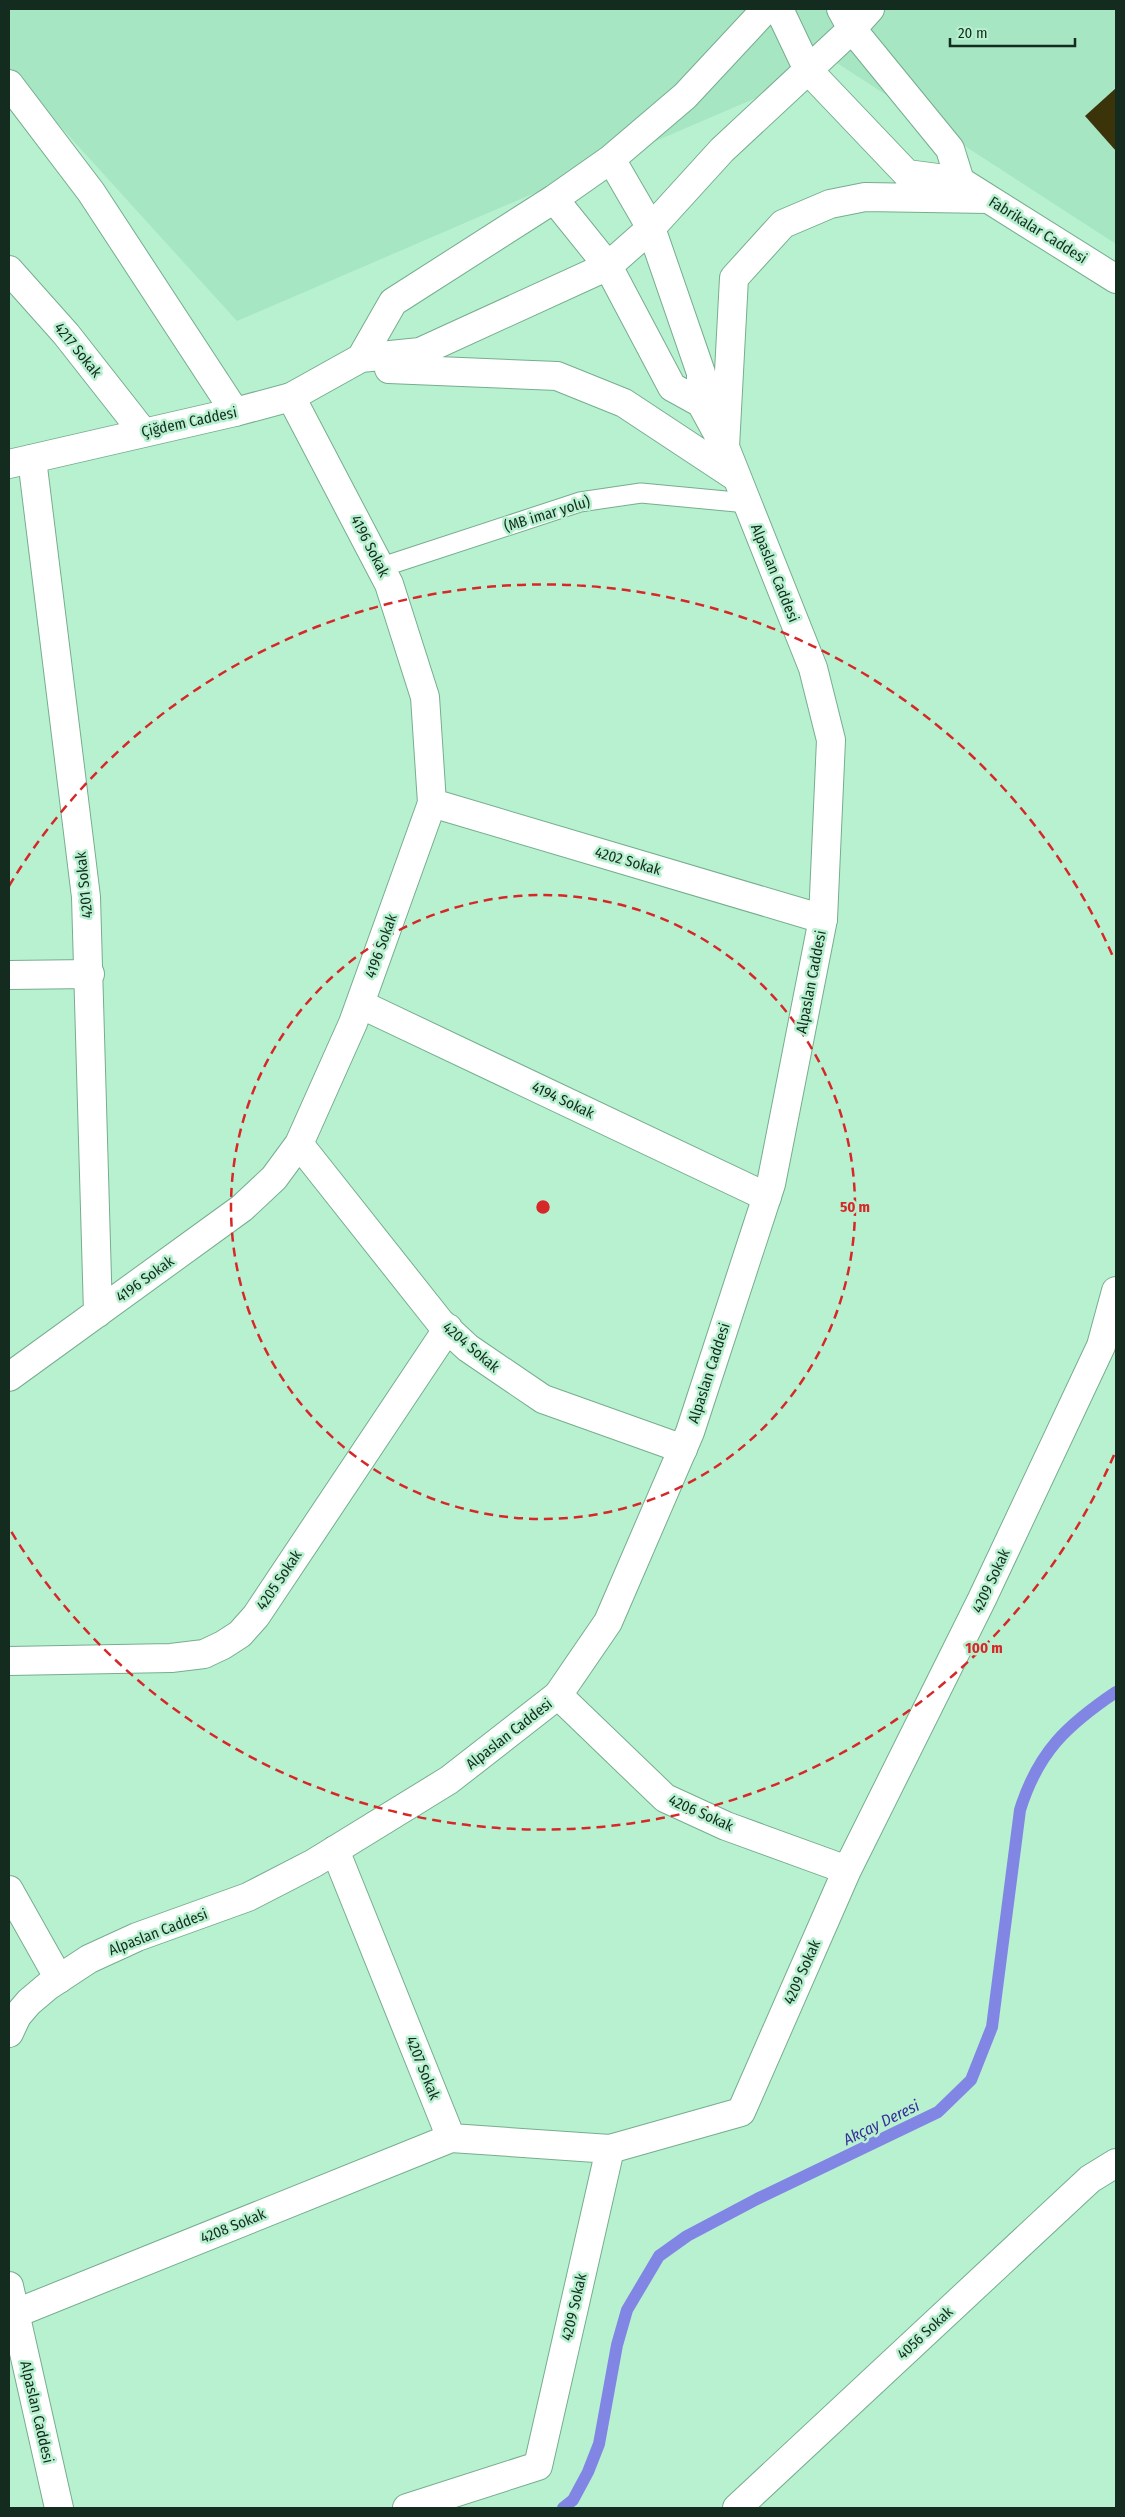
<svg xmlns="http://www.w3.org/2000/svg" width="1125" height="2517" font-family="'Fira Sans Condensed',sans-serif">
	<rect width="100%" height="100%" fill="#b8f1d0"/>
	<path fill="#a6e6c2" d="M 9,9 L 1116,9 L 1116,244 L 837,63 L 237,321 L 9,70 Z"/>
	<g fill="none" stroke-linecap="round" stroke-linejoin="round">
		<path stroke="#8186e5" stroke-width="12" d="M 563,2508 L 573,2500 L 588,2472 L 599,2444 L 617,2345 L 627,2310 L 659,2256 L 687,2236 L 757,2199 L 938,2112 L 971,2080 L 992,2027 L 1020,1810 C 1038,1752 1067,1725 1116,1692"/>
	</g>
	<path fill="#3b340a" d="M 1116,88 L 1116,151 L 1085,116 Z"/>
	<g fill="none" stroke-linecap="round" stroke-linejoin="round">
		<g stroke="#76ad8e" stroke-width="21">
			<path id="service" d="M 382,567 L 580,502 L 641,493 L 747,503"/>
		</g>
		<g stroke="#76ad8e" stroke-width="30">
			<path id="minor" d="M 9,84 L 91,192 L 235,412
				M 9,270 L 66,334 L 143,432
				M 32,459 L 86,897 L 98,1313
				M 432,803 L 823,919
				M 9,975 L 90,974
				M 360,1004 L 767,1197
				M 299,1144 L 440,1322 L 468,1348 L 543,1399 L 683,1449
				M 9,1377 L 242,1208 L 274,1178 L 299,1144 L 353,1023 L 432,803 L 425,697 L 389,584 L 291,397
				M 9,1661 L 171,1658 L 204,1654 L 223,1645 L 240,1634 L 256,1616 L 448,1328
				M 558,1695 L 665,1798 L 726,1826 L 847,1870
				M 335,1850 L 451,2138 L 610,2149
				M 9,1890 L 59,1979
				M 14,2314 L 451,2138
				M 407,2508 L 538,2466 L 610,2149 L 741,2112 L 847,1870 L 982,1599 L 1101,1346 L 1116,1291
				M 737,2508 L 1090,2179 L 1116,2163"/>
		</g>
		<g stroke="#76ad8e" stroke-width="30">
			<path id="tertiary" d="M 779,9 L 808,70 L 907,174 L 960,181 L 1116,279
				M 841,9 L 852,29 L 950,149 L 960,181
				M 554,199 L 608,266 L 672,387 L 701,403
				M 361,358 L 393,302 L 554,199 L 611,159 L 685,96 L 766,9
				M 389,369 L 557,376 L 624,403 L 736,477
				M 725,447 L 734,278 L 783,224 L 830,204 L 865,197 L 988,199
				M 9,464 L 235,412 L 291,397 L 361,358 L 420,352 L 608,266 L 651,228 L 722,150 L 852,29 L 870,9
				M 9,2033 L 17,2016 L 29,2002 L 48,1986 L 89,1959 L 137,1937 L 248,1897 L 314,1863 L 449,1780 L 558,1695 L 608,1622 L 690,1432 L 771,1184 L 823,919 L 831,740 L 813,668 L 725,447 L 701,403 L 701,373 L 651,228 L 611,159
				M 9,2286 L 59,2508"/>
		</g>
		<use href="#service" stroke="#fff" stroke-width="19"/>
		<use href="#minor" stroke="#fff" stroke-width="28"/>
		<use href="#tertiary" stroke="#fff" stroke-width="28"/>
	</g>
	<g fill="none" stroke="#d62828" stroke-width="2.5" stroke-dasharray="9 6">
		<circle cx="543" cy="1207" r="312"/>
		<path d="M1114 1455A623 623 0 0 1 9 1528M9 886A623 623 0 0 1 1114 959"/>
	</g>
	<g text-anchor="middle" stroke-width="5" stroke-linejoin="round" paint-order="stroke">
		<g font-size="15" fill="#142b1f" stroke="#b8f1d0">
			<text transform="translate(1038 230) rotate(32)" y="5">Fabrikalar Caddesi</text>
			<text transform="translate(78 350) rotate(51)" y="5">4217 Sokak</text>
			<text transform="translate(189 422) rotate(-12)" y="5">Çiğdem Caddesi</text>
			<text transform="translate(547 514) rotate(-17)" y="5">(MB imar yolu)</text>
			<text transform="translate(370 546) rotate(63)" y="5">4196 Sokak</text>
			<text transform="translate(775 573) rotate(68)" y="5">Alpaslan Caddesi</text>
			<text transform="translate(628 861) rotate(16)" y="5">4202 Sokak</text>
			<text transform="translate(84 885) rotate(-96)" y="5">4201 Sokak</text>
			<text transform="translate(381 946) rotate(-70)" y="5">4196 Sokak</text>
			<text transform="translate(811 982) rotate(-79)" y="5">Alpaslan Caddesi</text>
			<text transform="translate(563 1100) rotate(25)" y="5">4194 Sokak</text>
			<text transform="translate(145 1279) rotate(-36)" y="5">4196 Sokak</text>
			<text transform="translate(471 1347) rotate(40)" y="5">4204 Sokak</text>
			<text transform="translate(709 1373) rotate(-72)" y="5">Alpaslan Caddesi</text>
			<text transform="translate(279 1580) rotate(-56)" y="5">4205 Sokak</text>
			<text transform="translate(991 1581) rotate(-65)" y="5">4209 Sokak</text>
			<text transform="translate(509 1734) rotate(-38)" y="5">Alpaslan Caddesi</text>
			<text transform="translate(701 1813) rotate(24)" y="5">4206 Sokak</text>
			<text transform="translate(158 1932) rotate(-21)" y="5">Alpaslan Caddesi</text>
			<text transform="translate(802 1972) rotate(-66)" y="5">4209 Sokak</text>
			<text transform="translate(423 2068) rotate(68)" y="5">4207 Sokak</text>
			<text transform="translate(233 2226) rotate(-22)" y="5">4208 Sokak</text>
			<text transform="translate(574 2307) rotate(-77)" y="5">4209 Sokak</text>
			<text transform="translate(925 2333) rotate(-43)" y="5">4056 Sokak</text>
			<text transform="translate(37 2412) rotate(77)" y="5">Alpaslan Caddesi</text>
		</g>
		<g font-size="16" font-style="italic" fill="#382d9b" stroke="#b8f1d0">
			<text transform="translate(881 2122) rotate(-26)" y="6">Akçay Deresi</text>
		</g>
	</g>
	<circle cx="543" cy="1207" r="8" fill="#d62828" stroke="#b8f1d0" stroke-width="2.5"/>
	<g font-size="15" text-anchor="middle" font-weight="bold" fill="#d62828" stroke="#b8f1d0" stroke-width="5" stroke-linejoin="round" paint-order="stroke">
		<text x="855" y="1212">50 m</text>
		<text x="984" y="1653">100 m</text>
	</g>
	<rect width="1125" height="2517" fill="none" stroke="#142b1f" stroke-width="20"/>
	<path d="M950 38v8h125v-8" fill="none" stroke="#142b1f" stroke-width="2.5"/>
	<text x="958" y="38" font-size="15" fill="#142b1f" stroke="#b8f1d0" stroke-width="4" paint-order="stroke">20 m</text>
</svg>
